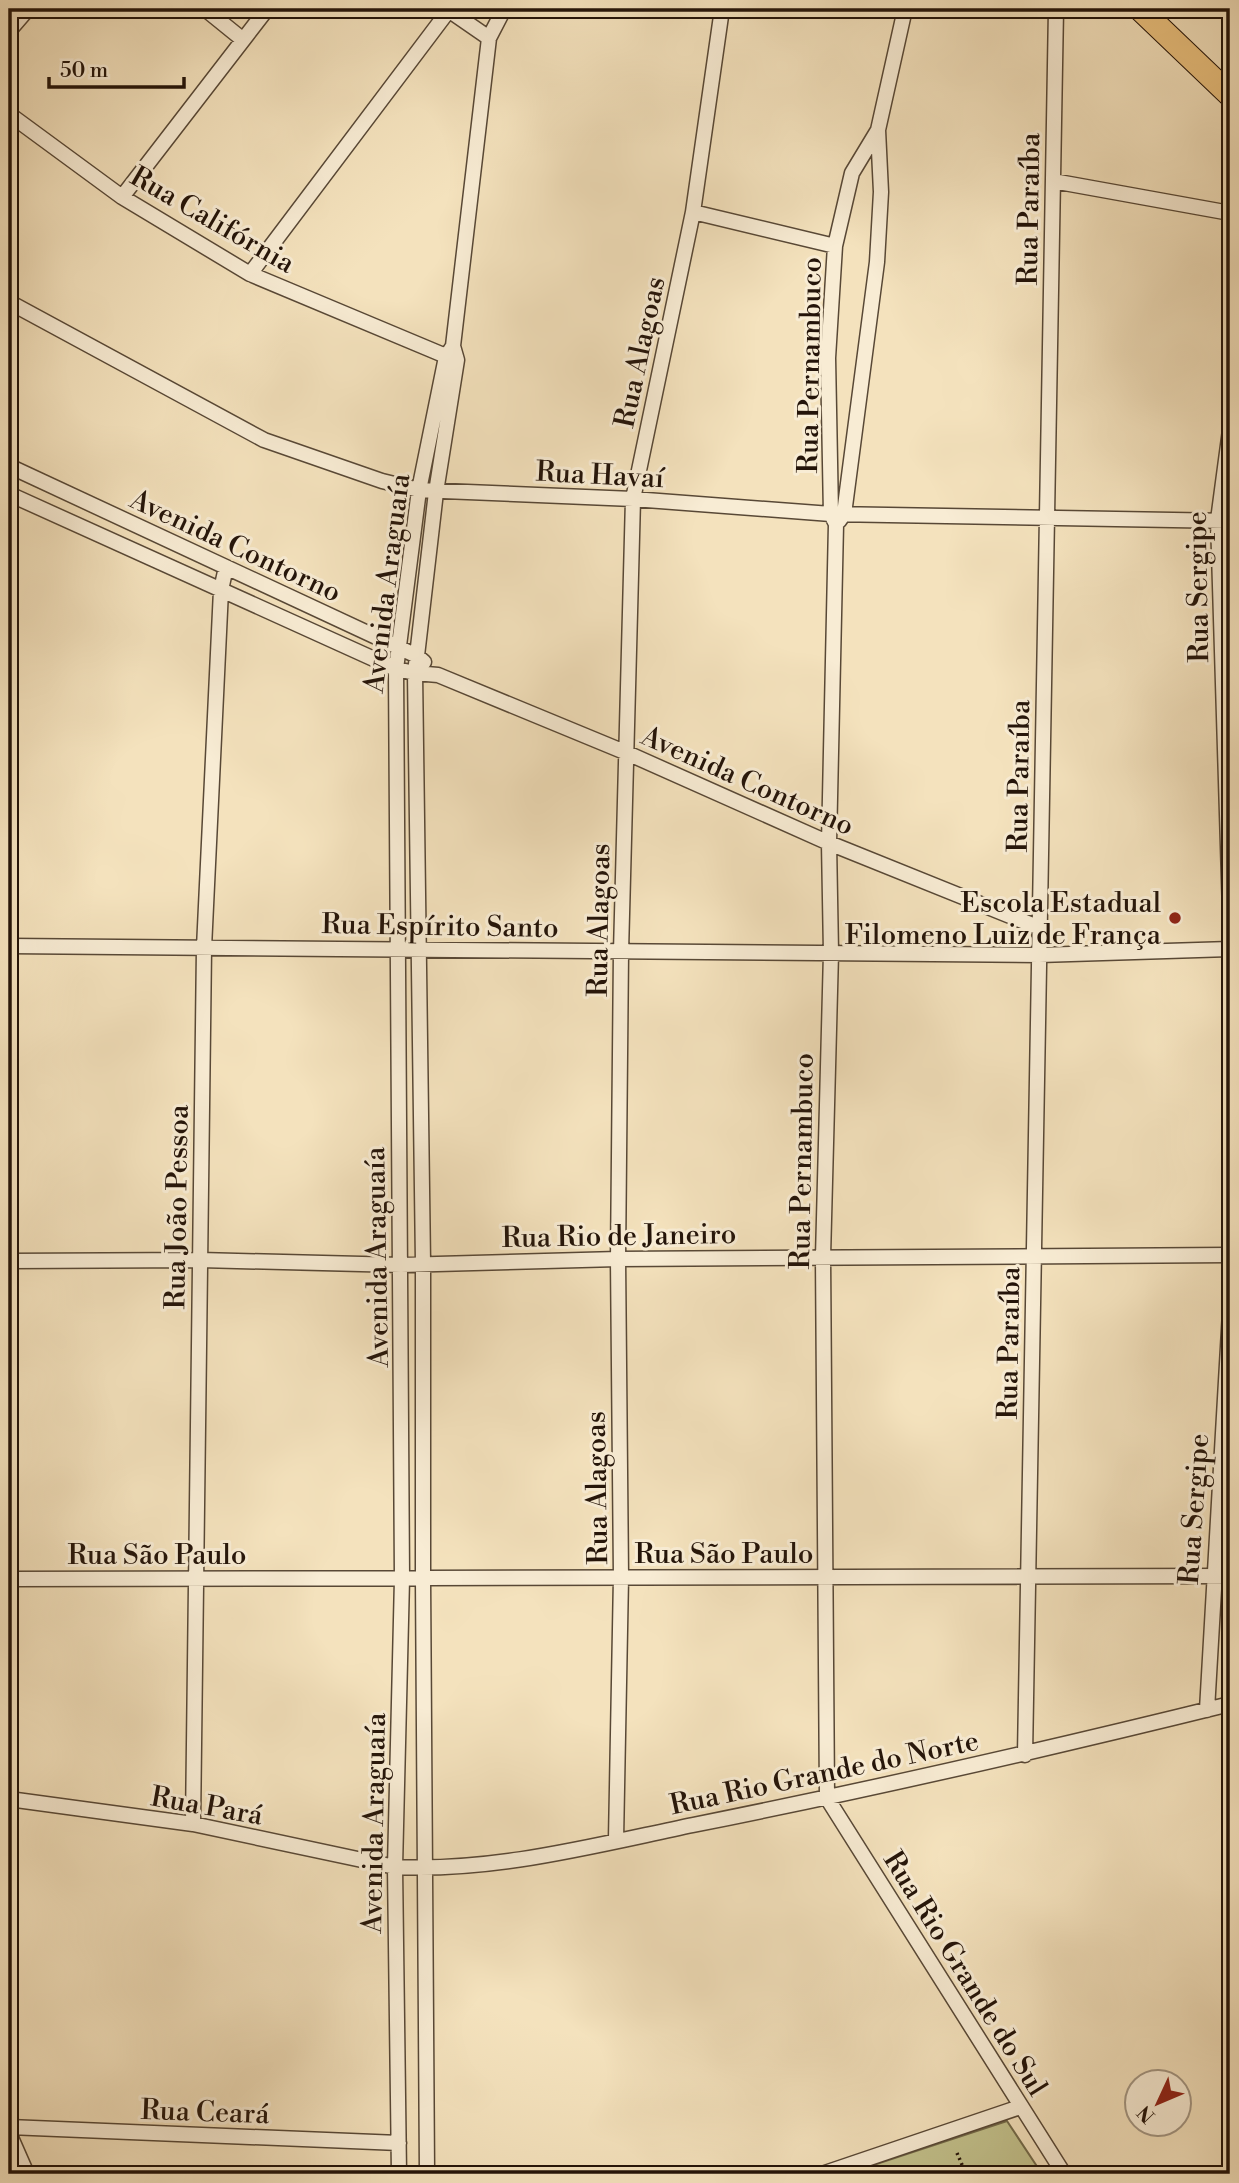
<svg xmlns="http://www.w3.org/2000/svg" width="1239" height="2183" font-family="'Libre Bodoni',serif">
	<rect width="100%" height="100%" fill="#f4e2bd"/>
	<filter id="stains"><feTurbulence type="fractalNoise" baseFrequency=".00286" numOctaves="4"/><feColorMatrix values="0 0 0 0 .2 0 0 0 0 .09 0 0 0 0 .02 0 0 0 .5 -.17"/></filter>
	<radialGradient id="worn" r=".72"><stop offset=".6" stop-color="#630" stop-opacity="0"/><stop offset="1" stop-color="#630" stop-opacity=".3"/></radialGradient>
	<path fill="#c2c18c" stroke="#736a4a" stroke-width="2" d="M 1007,2121 L 1042,2174 L 846,2174 Z"/>
	<g fill="none" stroke-linecap="round" stroke-linejoin="round">
		<g stroke="#584836" stroke-width="17">
			<path id="minor" d="M 205,9 L 242,39
				M 447,9 L 489,38
				M 9,31 L 28,9
				M 9,114 L 122,197 L 250,274 L 453,359
				M 878,130 L 852,173 L 835,246 L 828,358 L 831,514 L 836,524 L 829,843 L 831,953 L 823,1257 L 827,1798 L 1064,2174
				M 1053,181 L 1230,213
				M 122,197 L 267,9
				M 693,212 L 835,246
				M 250,274 L 449,10
				M 9,302 L 264,440 L 382,481 L 419,490 L 633,499 L 831,514 L 1230,521
				M 1230,430 L 1218,520 L 1230,912
				M 9,466 L 417,656 L 424,662
				M 9,494 L 396,669 L 415,673 L 438,675 L 627,753 L 829,843 L 1040,928
				M 839,521 L 844,514 L 877,262 L 881,192 L 878,130 L 905,9
				M 9,946 L 1039,955 L 1230,949
				M 9,1261 L 200,1260 L 401,1265 L 618,1259 L 1230,1255
				M 9,1579 L 1230,1576
				M 1207,1710 L 1230,1312
				M 1025,1755 L 1056,9
				M 9,1799 L 193,1824 L 395,1867 C 495,1872 596,1845 693,1825 C 873,1789 1052,1748 1230,1704
				M 193,1824 L 204,948 L 221,590 L 226,567
				M 616,1840 L 621,1577 L 618,1259 L 621,952 L 633,499 L 693,212 L 722,9
				M 9,2127 L 399,2143
				M 9,2133 L 27,2174
				M 399,2174 L 395,1867 L 402,1579 L 396,669 L 419,490 L 446,357 L 453,346
				M 427,2174 L 423,1579 L 423,1263 L 415,673 L 436,492 L 457,360 L 453,346 L 489,38 L 504,9
				M 822,2174 L 1020,2107"/>
		</g>
		<g stroke="#241409" stroke-width="25">
			<path id="primary" d="M 1140,9 L 1230,95"/>
		</g>
		<path stroke="#241409" stroke-width="3.5" stroke-dasharray="2 3.5" stroke-linecap="butt" d="M 957,2153 L 966,2174"/>
		<use href="#minor" stroke="#f8ecd4" stroke-width="14"/>
		<use href="#primary" stroke="#eac17e" stroke-width="23"/>
	</g>
	<circle fill="#8f2418" stroke="#f8ecd4" stroke-width="2.5" cx="1175" cy="918" r="7"/>
	<g text-anchor="middle" stroke-width="6" stroke-linejoin="round" paint-order="stroke">
		<g font-size="28" fill="#241409" stroke="#f8ecd4">
			<text transform="translate(1028 209) rotate(-89)" y="10">Rua Paraíba</text>
			<text transform="translate(213 219) rotate(30)" y="10">Rua Califórnia</text>
			<text transform="translate(639 352) rotate(-78)" y="10">Rua Alagoas</text>
			<text transform="translate(809 365) rotate(-89)" y="10">Rua Pernambuco</text>
			<text transform="translate(600 474) rotate(3)" y="10">Rua Havaí</text>
			<text transform="translate(236 545) rotate(25)" y="10">Avenida Contorno</text>
			<text transform="translate(386 583) rotate(-83)" y="10">Avenida Araguaía</text>
			<text transform="translate(1197 587) rotate(-91)" y="10">Rua Sergipe</text>
			<text transform="translate(1018 776) rotate(-89)" y="10">Rua Paraíba</text>
			<text transform="translate(748 780) rotate(24)" y="10">Avenida Contorno</text>
			<text transform="translate(598 920) rotate(-89)" y="10">Rua Alagoas</text>
			<text transform="translate(440 925) rotate(1)" y="10">Rua Espírito Santo</text>
			<text transform="translate(801 1161) rotate(-89)" y="10">Rua Pernambuco</text>
			<text transform="translate(176 1207) rotate(-89)" y="10">Rua João Pessoa</text>
			<text transform="translate(619 1235) rotate(-1)" y="10">Rua Rio de Janeiro</text>
			<text transform="translate(376 1257) rotate(-91)" y="10">Avenida Araguaía</text>
			<text transform="translate(1008 1343) rotate(-89)" y="10">Rua Paraíba</text>
			<text transform="translate(596 1488) rotate(-91)" y="10">Rua Alagoas</text>
			<text transform="translate(1193 1509) rotate(-86)" y="10">Rua Sergipe</text>
			<text x="724" y="1563">Rua São Paulo</text>
			<text x="157" y="1564">Rua São Paulo</text>
			<text transform="translate(824 1772) rotate(-12)" y="10">Rua Rio Grande do Norte</text>
			<text transform="translate(207 1805) rotate(10)" y="10">Rua Pará</text>
			<text transform="translate(373 1823) rotate(-89)" y="10">Avenida Araguaía</text>
			<text transform="translate(966 1973) rotate(58)" y="10">Rua Rio Grande do Sul</text>
			<text transform="translate(205 2111) rotate(2)" y="10">Rua Ceará</text>
		</g>
		<g font-size="28" fill="#241409" stroke="#f8ecd4" text-anchor="end">
			<text x="1161" y="912">Escola Estadual<tspan x="1161" dy="32">Filomeno Luiz de França</tspan></text>
		</g>
	</g>
	<rect width="1239" height="2183" fill="none" stroke="#f4e2bd" stroke-width="35"/>
	<rect x="10" y="10" width="1218" height="2162" fill="none" stroke="#241409" stroke-width="3.5"/>
	<rect x="18" y="18" width="1204" height="2148" fill="none" stroke="#241409" stroke-width="2"/>
	<g transform="translate(1158 2103) rotate(226)"><circle r="33" fill="#f8ecd4" stroke="#a39683" stroke-width="2"/>
	<path d="M0-5L12 26L0 18L-12 26Z" fill="#8f2418"/>
	<text y="-10" font-size="19" font-weight="bold" text-anchor="middle" fill="#241409">N</text>
	</g>
	<path d="M49 77v10h135v-10" fill="none" stroke="#241409" stroke-width="3.5"/>
	<text x="60" y="77" font-size="21" fill="#241409" stroke="#f8ecd4" stroke-width="5" paint-order="stroke">50 m</text>
	<rect width="100%" height="100%" filter="url(#stains)"/>
	<rect width="100%" height="100%" fill="url(#worn)"/>
</svg>
